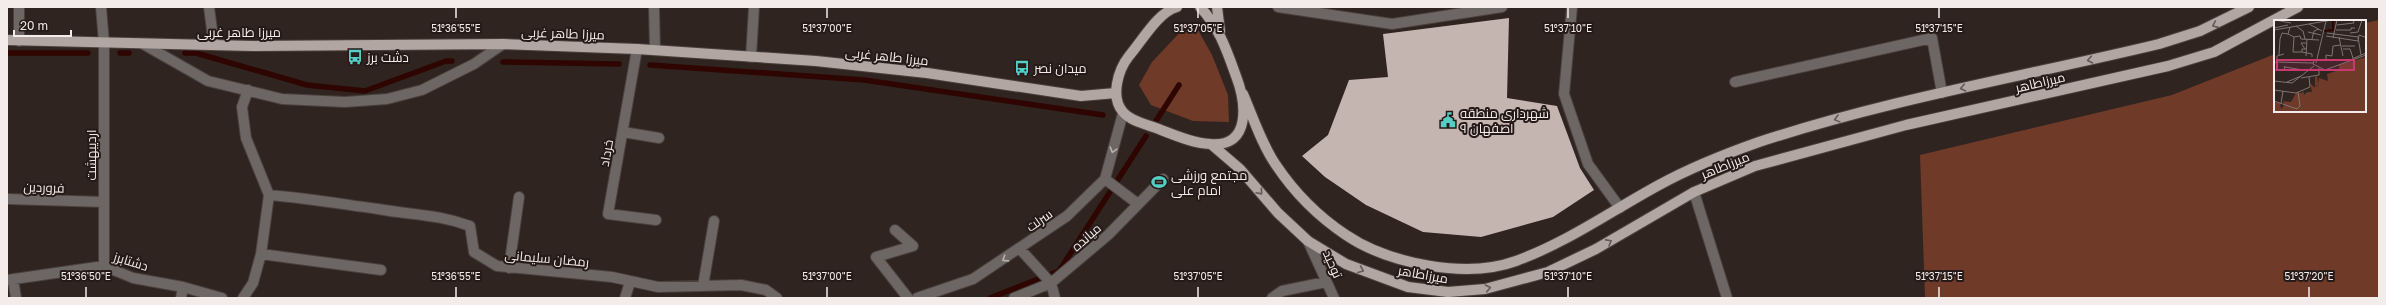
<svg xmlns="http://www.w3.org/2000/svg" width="2386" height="305" font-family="'Golos Text',Cairo,sans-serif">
	<rect width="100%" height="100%" fill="#2f2420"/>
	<path fill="#703a28" d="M 2379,20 L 2379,298 L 1925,298 L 1920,155 L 2172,95 L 2275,54 L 2275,111 L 2365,111 L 2365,23 Z
		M 1185,27 L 1198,30 L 1212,55 L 1228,95 L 1229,122 L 1193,121 L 1151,105 L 1139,85 L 1152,62 Z"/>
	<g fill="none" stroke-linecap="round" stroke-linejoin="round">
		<path stroke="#2e0500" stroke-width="5.5" d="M 7,53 L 88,53
			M 120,53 L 129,53
			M 185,53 L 196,53 L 307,85 L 365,91 L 446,61 L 452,61
			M 503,62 L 619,64
			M 650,65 L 864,80 L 1103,115
			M 1154,124 L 1179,85
			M 990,298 L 1059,271 L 1146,136"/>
	</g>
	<path fill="#c4b5b0" d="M 1509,18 L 1507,98 L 1557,106 L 1580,168 L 1594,190 L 1553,217 L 1481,237 L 1423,232 L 1366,205 L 1325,177 L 1302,156 L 1328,135 L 1349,80 L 1388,77 L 1383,34 Z"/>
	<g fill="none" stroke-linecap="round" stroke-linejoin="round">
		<g stroke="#4b403c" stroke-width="12">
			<path id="minor" d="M 101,7 L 104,43 L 104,266
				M 209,7 L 214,45
				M 654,7 L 655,50
				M 1278,7 L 1392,24 L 1502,7
				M 1572,7 L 1564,94 L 1588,164 L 1620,208
				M 19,41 L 19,7
				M 143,44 L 208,81 L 282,99 L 345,102 L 387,99 L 422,90 L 474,64 L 503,44
				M 637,49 L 608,214 L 656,220
				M 751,57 L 754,7
				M 1735,82 L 1932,38 L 1942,93
				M 623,132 L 659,138
				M 1105,179 L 1138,204
				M 1694,192 L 1727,298
				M 269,195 C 306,198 341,204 378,209 C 411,215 438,214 470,226 L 474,252 L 497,266 L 612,277 L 658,287 L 741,285 L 766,290 L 777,298
				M 8,199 L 104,202
				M 895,230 L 913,246 L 876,257 L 908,298
				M 1308,241 L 1334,298
				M 1020,249 L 1051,283 L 1055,298
				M 261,254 L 381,270
				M 509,268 L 519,197
				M 13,279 L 16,298
				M 7,280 L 104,266 L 133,278 L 183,287 L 222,298
				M 703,286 L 714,221
				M 181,298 L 183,287
				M 243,298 L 253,283 L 261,254 L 269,195 L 246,138 L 242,107 L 248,90
				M 625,298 L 630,282
				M 917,298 L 973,279 L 1067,216 L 1105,179 L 1123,113
				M 1014,298 L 1051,283 L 1108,235 L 1163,179
				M 1272,298 L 1282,291 L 1326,282"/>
		</g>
		<g stroke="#4b403c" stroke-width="12">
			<path id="major" d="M 1177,7 C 1158,12 1142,41 1129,56 C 1118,70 1110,97 1123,112 C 1131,122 1150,125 1161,130 C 1177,136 1193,143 1210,144 C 1252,148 1246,102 1236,76 C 1227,51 1219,27 1200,7
				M 1217,7 L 1220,31
				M 7,40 L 252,46 L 503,44 L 637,49 L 816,61 L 927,73 L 1081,96 L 1116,93
				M 1243,94 C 1253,117 1262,145 1276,165 C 1294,192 1319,217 1346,235 C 1389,264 1467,279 1516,261 C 1568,242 1611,211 1659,185 C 1690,168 1725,154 1759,142 C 1890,99 2026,76 2159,44 L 2200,31 L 2249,7
				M 1212,145 L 1240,169 L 1278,213 L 1308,241 L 1346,264 L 1408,287 L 1448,292 L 1485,289 L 1548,272 L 1596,249 L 1694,192 L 1755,166 L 1906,125 L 2168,66 L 2214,52 L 2298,7"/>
		</g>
		<use href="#minor" stroke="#6c6664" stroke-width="10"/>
		<use href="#major" stroke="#b2a6a2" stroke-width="10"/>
	</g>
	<defs><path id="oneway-chevron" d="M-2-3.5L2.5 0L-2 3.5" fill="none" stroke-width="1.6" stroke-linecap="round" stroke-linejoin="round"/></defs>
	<g stroke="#645956">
		<use href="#oneway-chevron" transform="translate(2215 25) rotate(156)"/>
		<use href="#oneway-chevron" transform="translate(2090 60) rotate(168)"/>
		<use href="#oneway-chevron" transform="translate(1963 88) rotate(168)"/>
		<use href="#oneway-chevron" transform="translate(1837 119) rotate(165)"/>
		<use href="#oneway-chevron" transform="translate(1260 192) rotate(49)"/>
		<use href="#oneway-chevron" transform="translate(1609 242) rotate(-29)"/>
		<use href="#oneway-chevron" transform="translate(1361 270) rotate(23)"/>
		<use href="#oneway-chevron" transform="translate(1488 288) rotate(-12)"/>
	</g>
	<g stroke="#b7b0ae">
		<use href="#oneway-chevron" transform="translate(1113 150) rotate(106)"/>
		<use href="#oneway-chevron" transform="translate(1005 259) rotate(147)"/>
	</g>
	<path fill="none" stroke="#f4ecea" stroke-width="1.5" d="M 456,8 L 456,18M 827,8 L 827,18M 1198,8 L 1198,18M 1568,8 L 1568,18M 1939,8 L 1939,18M 86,287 L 86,297M 456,287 L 456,297M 827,287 L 827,297M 1198,287 L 1198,297M 1568,287 L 1568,297M 1939,287 L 1939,297M 2309,287 L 2309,297"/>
	<defs>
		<g id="bus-bare" transform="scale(1.2)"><path d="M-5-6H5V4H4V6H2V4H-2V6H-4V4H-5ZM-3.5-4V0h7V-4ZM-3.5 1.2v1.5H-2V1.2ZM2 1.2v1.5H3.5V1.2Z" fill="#55cec6" stroke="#251a17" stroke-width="2.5" paint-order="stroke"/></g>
		<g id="civic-bare" transform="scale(1.2)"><path d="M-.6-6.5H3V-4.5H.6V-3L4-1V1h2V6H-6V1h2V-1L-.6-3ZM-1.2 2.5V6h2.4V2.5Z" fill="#55cec6" stroke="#251a17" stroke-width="2.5" paint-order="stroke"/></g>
		<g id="stadium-bare" transform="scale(1.2)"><path d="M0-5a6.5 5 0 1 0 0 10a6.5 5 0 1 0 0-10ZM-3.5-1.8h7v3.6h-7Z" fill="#55cec6" stroke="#251a17" stroke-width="2.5" paint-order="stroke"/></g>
	</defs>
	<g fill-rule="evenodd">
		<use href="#bus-bare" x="355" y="57"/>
		<use href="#bus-bare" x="1022" y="68"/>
		<use href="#civic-bare" x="1448" y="120"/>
		<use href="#stadium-bare" x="1159" y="182"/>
	</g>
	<g text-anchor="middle" stroke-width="4" stroke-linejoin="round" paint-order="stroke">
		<g font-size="13" fill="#f4ecea" stroke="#251a17">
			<text x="239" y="37">میرزا طاهر غربی</text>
			<text transform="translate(563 33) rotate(2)" y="5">میرزا طاهر غربی</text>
			<text transform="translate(887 56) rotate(6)" y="5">میرزا طاهر غربی</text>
			<text transform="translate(2040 82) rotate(-13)" y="5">میرزاطاهر</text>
			<text transform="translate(606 153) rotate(-80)" y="5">خرداد</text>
			<text transform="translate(91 155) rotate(-90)" y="5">اردیبهشت</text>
			<text transform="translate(1725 165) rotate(-22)" y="5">میرزاطاهر</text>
			<text transform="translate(44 187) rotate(2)" y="5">فروردین</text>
			<text transform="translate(1039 220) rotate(-35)" y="5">سرلت</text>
			<text transform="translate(1086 237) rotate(-41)" y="5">میانده</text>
			<text transform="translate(547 258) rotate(5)" y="5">رمضان سلیمانی</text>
			<text transform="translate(131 261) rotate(17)" y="5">دشتابرز</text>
			<text transform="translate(1333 264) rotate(66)" y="5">توحید</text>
			<text transform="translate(1423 274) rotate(10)" y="5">میرزاطاهر</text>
		</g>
		<g font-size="13" fill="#f4ecea" stroke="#251a17" text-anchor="start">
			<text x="367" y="62">دشت برز</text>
			<text x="1034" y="73">میدان نصر</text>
			<text x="1460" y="118">شهرداری منطقه<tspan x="1460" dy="15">۹ اصفهان</tspan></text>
			<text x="1171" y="180">مجتمع ورزشی<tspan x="1171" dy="15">امام علی</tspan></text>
		</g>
	</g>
	<g transform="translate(2274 20)">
		<rect width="92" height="92" fill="#2f2420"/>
		<path d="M 92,37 L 92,92 L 0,92 L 0,82 L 6,83 L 7,89 L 10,85 L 9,81 L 17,82 L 22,73 L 28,73 L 29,70 L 30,75 L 33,72 L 38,72 L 36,63 L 40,67 L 45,65 L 41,66 L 41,57 L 43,56 L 44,64 L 45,58 L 54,61 L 53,54 L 65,50 L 65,45 Z" fill="#703a28"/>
		<path fill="none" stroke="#2e0500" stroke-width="2" d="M 50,11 L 59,10 L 59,0"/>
		<path fill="none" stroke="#7e7471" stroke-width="1" d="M 0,4 L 1,0 L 17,3M 35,4 L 48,11M 63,5 L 80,3 L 79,0M 22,6 L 29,11 L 31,19M 0,8 L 14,5M 0,10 L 58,0M 62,10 L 77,10 L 77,8 L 81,8M 34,12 L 47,15M 53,13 L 84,17 L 87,35M 76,13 L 84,12 L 88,0M 14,14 L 20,17 L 19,32 L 28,32M 52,16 L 84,21 L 85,15 L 91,17M 20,17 L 26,16 L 27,19 L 45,20M 65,17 L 69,36M 59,18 L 63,0M 38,19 L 40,11 L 45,9M 68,26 L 81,26M 31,29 L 27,23 L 32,23M 32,29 L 28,29 L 28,32 L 38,34 L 38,37M 69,29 L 76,29 L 79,38M 5,35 L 6,19 L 8,13 L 14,14 L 16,7M 32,36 L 33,19M 78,39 L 92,33M 42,40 L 52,40 L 52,35 L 58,36 L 59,26 L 67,25M 40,41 L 39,44 L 51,50 L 92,35M 0,42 L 39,43M 3,42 L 3,36 L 10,34M 42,43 L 52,1M 11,47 L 29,50M 0,50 L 10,50 L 11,46M 27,58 L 45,55 L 45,48M 0,61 L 18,63 L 40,46M 13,62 L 27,56M 0,70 L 22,73 L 36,67 L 35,57M 0,81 L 23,89 L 26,86 L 24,72M 7,83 L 9,71"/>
		<path fill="#ca3870" fill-opacity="0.15" stroke="#ca3870" stroke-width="2" d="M 3,40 L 80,40 L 80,50 L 3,50 Z"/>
		<rect width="92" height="92" fill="none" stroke="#f4ecea" stroke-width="2"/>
	</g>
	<g font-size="10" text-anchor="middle" fill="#f4ecea" stroke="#251a17" stroke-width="4" stroke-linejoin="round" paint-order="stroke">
		<text x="456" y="32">51°36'55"E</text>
		<text x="827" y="32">51°37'00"E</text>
		<text x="1198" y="32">51°37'05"E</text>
		<text x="1568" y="32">51°37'10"E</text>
		<text x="1939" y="32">51°37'15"E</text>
		<text x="86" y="280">51°36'50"E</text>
		<text x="456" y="280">51°36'55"E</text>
		<text x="827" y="280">51°37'00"E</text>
		<text x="1198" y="280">51°37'05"E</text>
		<text x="1568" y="280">51°37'10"E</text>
		<text x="1939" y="280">51°37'15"E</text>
		<text x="2309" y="280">51°37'20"E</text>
	</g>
	<rect width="2386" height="305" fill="none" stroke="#f4ecea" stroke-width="16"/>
	<path d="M14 30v6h57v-6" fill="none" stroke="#f4ecea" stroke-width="2"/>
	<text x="20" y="30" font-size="12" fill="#f4ecea" stroke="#251a17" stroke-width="3" paint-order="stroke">20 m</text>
</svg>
